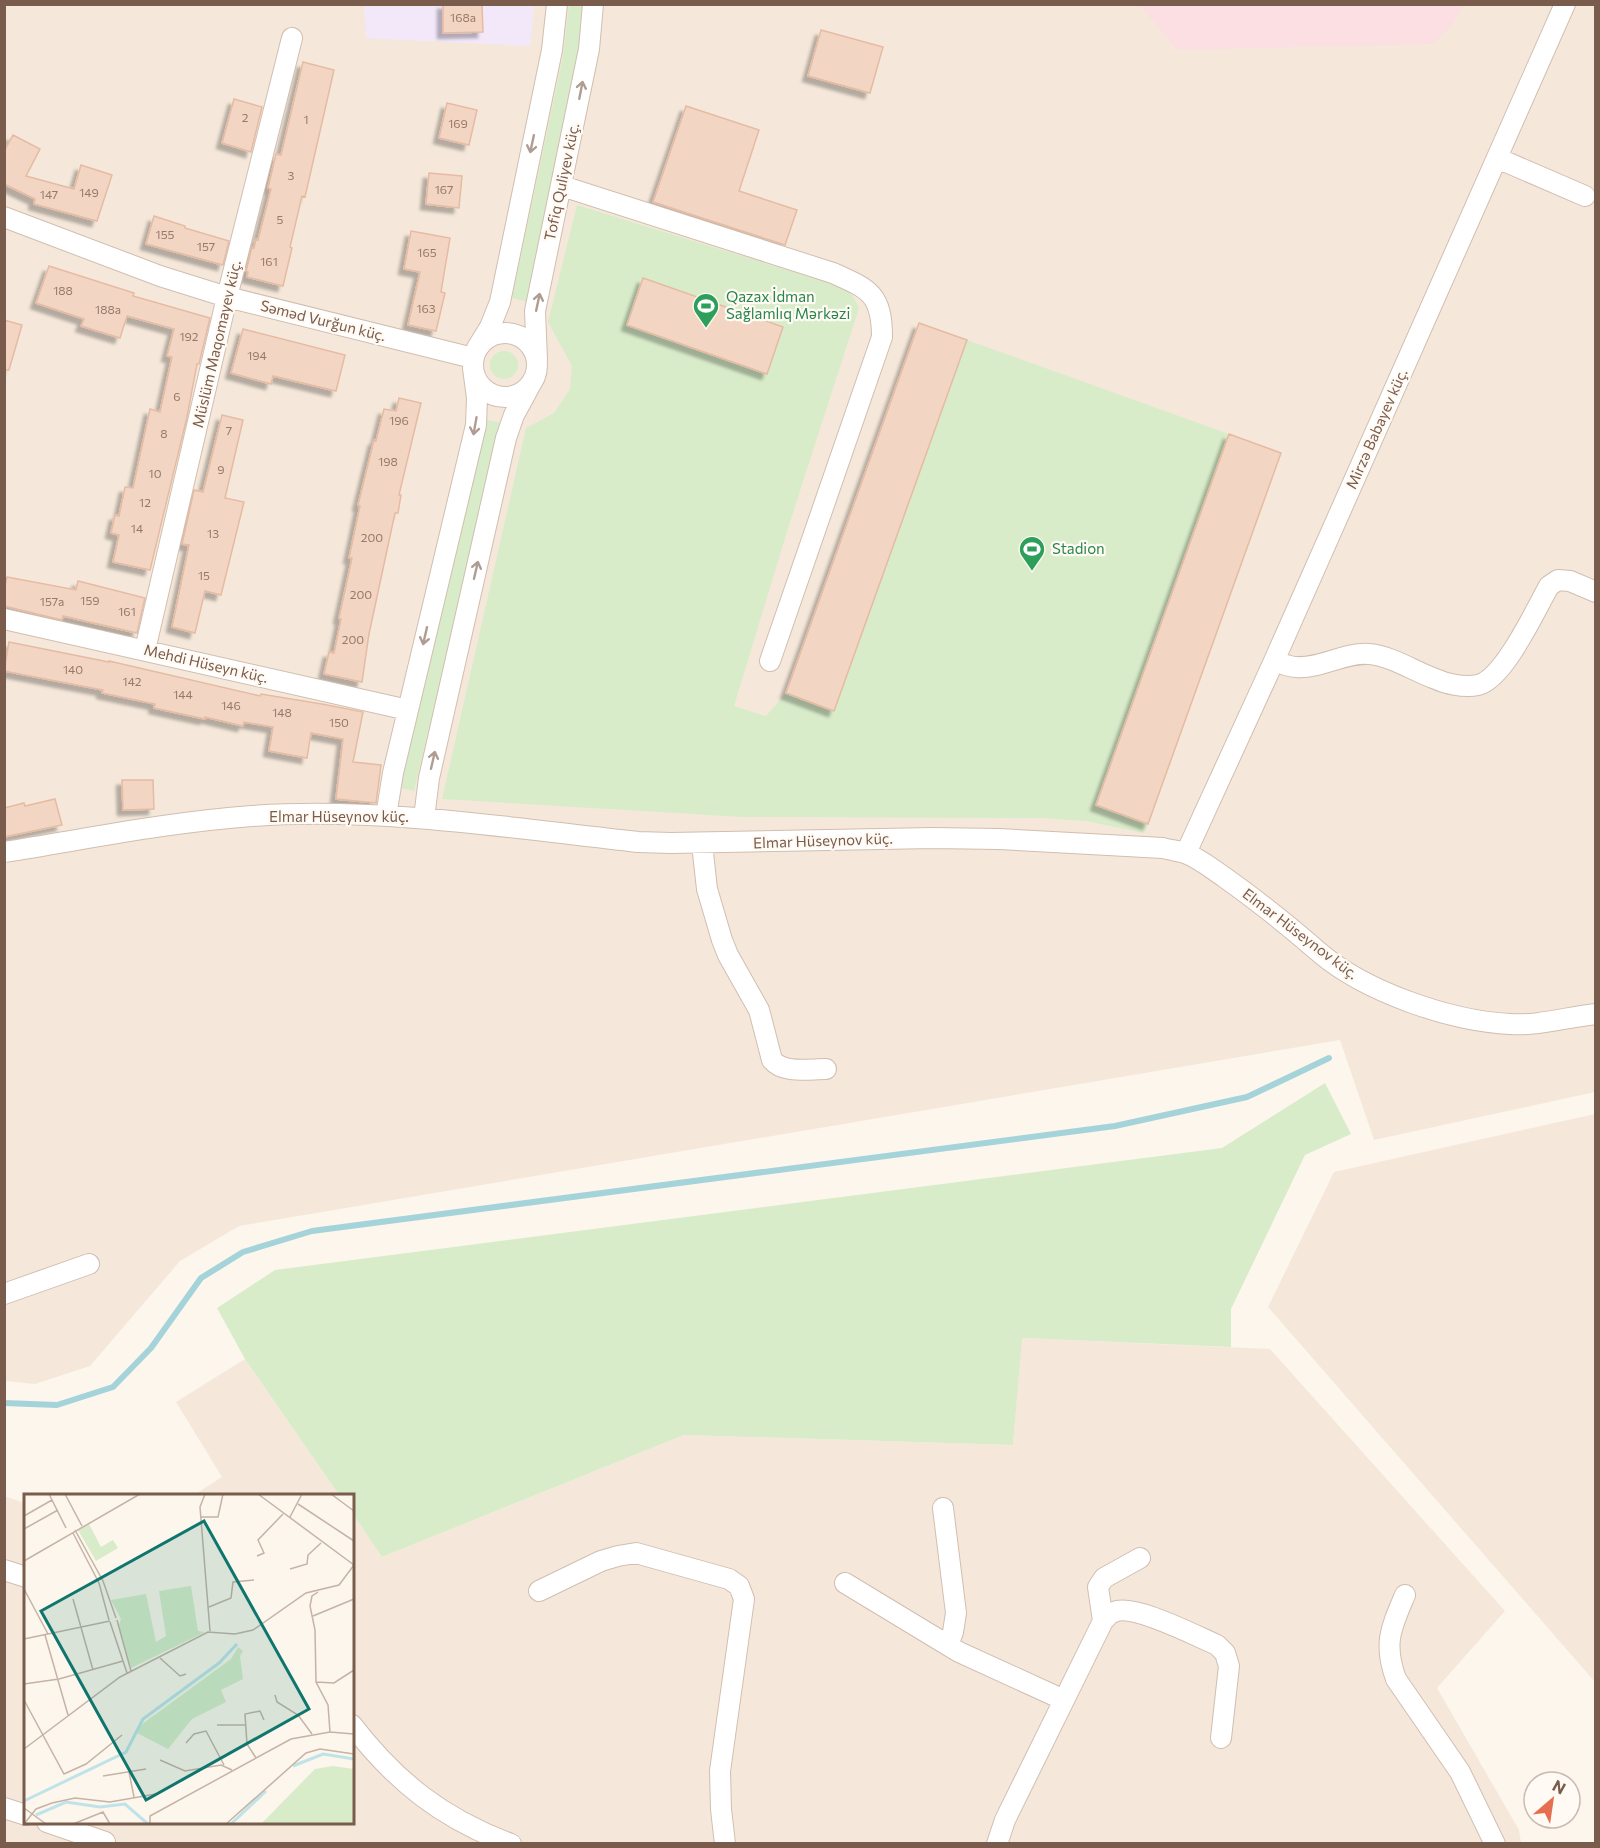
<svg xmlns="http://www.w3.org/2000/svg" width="1600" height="1848" font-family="Commissioner,sans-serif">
	<defs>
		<filter id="shadow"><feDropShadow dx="-5.5" dy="5.5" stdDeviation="1.5" flood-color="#0004"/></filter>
	</defs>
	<rect width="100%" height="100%" fill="#fdf6ec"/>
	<path fill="#f5e8da" d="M 4,5 L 1595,5 L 1595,1092 L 1374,1140 L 1340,1040 L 239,1226 L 180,1261 L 90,1366 L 35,1384 L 5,1381 Z
		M 1595,1114 L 1596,1114 L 1595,1682 L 1268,1307 L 1334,1172 Z
		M 1021,1338 L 1270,1349 L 1505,1611 L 1437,1688 L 1519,1830 L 1521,1843 L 5,1843 L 4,1496 L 25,1503 L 26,1822 L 352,1822 L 353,1514 L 382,1557 L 684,1435 L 1013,1445 Z
		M 245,1359 L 339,1495 L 194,1495 L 222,1477 L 176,1402 Z"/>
	<path fill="#f3e8fa" d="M 364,5 L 534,5 L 530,46 L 366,38 Z"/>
	<path fill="#fbdfe3" d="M 1142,5 L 1142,4 L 1463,5 L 1453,24 L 1433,44 L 1177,50 L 1142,8 Z"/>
	<path fill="#d8ecc9" d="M 569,5 L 584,5 L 579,54 L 528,302 L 512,298 L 563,56 Z
		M 577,205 L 849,289 L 859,308 L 790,522 L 734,706 L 766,716 L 786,693 L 834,710 L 967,340 L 1229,434 L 1096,804 L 1148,824 L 1144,833 L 1086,821 L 1041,818 L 742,817 L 442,799 L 526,428 L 554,413 L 570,389 L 572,366 L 548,322 Z
		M490 365a14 14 0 1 1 28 0a14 14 0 1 1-28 0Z
		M 487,420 L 502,423 L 414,791 L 400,788 Z
		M 1325,1083 L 1351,1134 L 1305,1155 L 1231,1309 L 1231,1347 L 1022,1338 L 1013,1445 L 684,1435 L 382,1557 L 353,1514 L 352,1496 L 339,1495 L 245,1359 L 217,1308 L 275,1270 L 1222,1148 Z"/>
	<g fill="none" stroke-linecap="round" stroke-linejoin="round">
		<path stroke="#a5d3da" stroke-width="6" d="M 4,1403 L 57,1405 L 113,1387 L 151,1348 L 201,1278 L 243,1252 L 312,1231 L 1115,1126 L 1247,1097 L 1329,1058"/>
	</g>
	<path fill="#f3d5c3" stroke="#e6bba3" stroke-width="1.5" filter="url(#shadow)" d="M 443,4 L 482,4 L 483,32 L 443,33 Z
		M 821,30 L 883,47 L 870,93 L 808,76 Z
		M 303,62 L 334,70 L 305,197 L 302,196 L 290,247 L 292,248 L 283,286 L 247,277 L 248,272 L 246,271 L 252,247 L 254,248 L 256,239 L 258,240 L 271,189 L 268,188 L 276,154 L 281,155 Z
		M 234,99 L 262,107 L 251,152 L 222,143 Z
		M 447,103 L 477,110 L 469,145 L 439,138 Z
		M 686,106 L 759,130 L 739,191 L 797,210 L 785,245 L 653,202 Z
		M 13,135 L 40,149 L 26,176 L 74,189 L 81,165 L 112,175 L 97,221 L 34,204 L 35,199 L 4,184 L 4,152 Z
		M 429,173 L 462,176 L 459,208 L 426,204 Z
		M 154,216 L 185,226 L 185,228 L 229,241 L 223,265 L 146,244 Z
		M 411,231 L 450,238 L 441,292 L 445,293 L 436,331 L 408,325 L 420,272 L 404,269 Z
		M 49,266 L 134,293 L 133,296 L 210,318 L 199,364 L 197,364 L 187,417 L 150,570 L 113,562 L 119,535 L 111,533 L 115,515 L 119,516 L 125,487 L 133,488 L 150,409 L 160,412 L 172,357 L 167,356 L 174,329 L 127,316 L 120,338 L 81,326 L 84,319 L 36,303 Z
		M 643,278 L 783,327 L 767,374 L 627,325 Z
		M 4,320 L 22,325 L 9,370 L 4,370 Z
		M 919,323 L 967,340 L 834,711 L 786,693 Z
		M 243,329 L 345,355 L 336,391 L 273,376 L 271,384 L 231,373 Z
		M 399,398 L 421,403 L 399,495 L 401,495 L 398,513 L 395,513 L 369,634 L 362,682 L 324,674 L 329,652 L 334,653 L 341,619 L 339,618 L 352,558 L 349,558 L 360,506 L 358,505 L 374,440 L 376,441 L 384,409 L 396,411 Z
		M 222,415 L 243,420 L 225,498 L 244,502 L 221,595 L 205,591 L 195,633 L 172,627 L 189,545 L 182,544 L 194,490 L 203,492 Z
		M 1229,434 L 1281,453 L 1148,824 L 1096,805 Z
		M 7,577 L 76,590 L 78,581 L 145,598 L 137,633 L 63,616 L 62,620 L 4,606 L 4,589 Z
		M 9,642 L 109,662 L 109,661 L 260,696 L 261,694 L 322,704 L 363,712 L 353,762 L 381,765 L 376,803 L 336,799 L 343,739 L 311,733 L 307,758 L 269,751 L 273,727 L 244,722 L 243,726 L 205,717 L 205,719 L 154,708 L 155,704 L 102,693 L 103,690 L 4,671 Z
		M 122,780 L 153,780 L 154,809 L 123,810 Z
		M 55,799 L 62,825 L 4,837 L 4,808 L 24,803 L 25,806 Z"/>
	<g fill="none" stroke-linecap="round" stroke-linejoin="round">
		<g stroke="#d1beb0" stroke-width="22">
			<path id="minor" d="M 1497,158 L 1585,196
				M 562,186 L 833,273 C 869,289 882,294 882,337 L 770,661
				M 4,217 L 160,276 L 227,297 L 473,358
				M473 365a32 32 0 1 1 64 0a32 32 0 1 1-64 0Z
				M 477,348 L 490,327 L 500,302 L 552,50 L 557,4
				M 537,360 L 535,311 L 589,49 L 593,4
				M 4,619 L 408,710
				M 145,650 L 227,297 L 292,38
				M 1274,661 C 1281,663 1289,667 1296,667 C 1321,669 1344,652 1369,654 C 1391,656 1412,670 1433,678 C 1446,684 1464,688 1478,685 C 1504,679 1536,609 1549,586 L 1558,580 L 1570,581 L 1596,592
				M 386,816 L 393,773 L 476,425 L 477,398 L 473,368
				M 424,818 L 429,778 L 506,438 L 514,415 L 533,380
				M 702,844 L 707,889 L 722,940 L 728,955 L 759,1010 L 772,1060 C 784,1074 808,1069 826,1069
				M 4,852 C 87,839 169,822 252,816 C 381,807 510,828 638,842 L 671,843 L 933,838 L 999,839 L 1163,848 C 1170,850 1179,851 1185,853 C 1199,858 1212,869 1224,877 C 1258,901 1289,926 1320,953 C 1366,992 1450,1021 1510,1024 C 1539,1026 1567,1017 1596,1014
				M 1186,853 L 1274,661 L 1565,4
				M 4,1294 L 89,1264
				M 943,1508 L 956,1613 L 953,1632 L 948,1645
				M 4,1570 L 26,1577
				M 845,1583 L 959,1652 L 1064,1700
				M 539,1591 L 601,1561 L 618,1556 L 636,1553 L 729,1579 L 739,1586 L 744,1599 L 720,1771 L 721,1809 L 725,1844
				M 1405,1595 C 1391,1628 1383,1643 1396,1679 L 1460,1772 L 1495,1844
				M 1103,1621 L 1098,1587 L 1104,1578 L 1140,1558
				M 352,1725 C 396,1782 443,1819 511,1844
				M 4,1808 L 26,1815
				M 47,1822 L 105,1842
				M 997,1844 L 1005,1820 L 1103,1621 C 1106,1618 1110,1613 1114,1612 C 1133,1603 1196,1636 1217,1645 L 1225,1653 L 1229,1666 L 1221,1738"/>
		</g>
		<use href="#minor" stroke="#fff" stroke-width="20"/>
	</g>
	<defs><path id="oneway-shaft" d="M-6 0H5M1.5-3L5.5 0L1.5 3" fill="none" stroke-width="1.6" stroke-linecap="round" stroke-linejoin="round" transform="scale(1.5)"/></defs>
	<g stroke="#af9d94">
		<use href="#oneway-shaft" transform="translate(581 90) rotate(-79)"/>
		<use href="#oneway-shaft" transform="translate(532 144) rotate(102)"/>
		<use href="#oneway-shaft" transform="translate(538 302) rotate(-78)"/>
		<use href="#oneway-shaft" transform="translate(475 426) rotate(100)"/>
		<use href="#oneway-shaft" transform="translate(476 570) rotate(-77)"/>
		<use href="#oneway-shaft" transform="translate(425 636) rotate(103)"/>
		<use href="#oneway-shaft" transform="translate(433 760) rotate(-77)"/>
	</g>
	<defs>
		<g id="stadium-pin" transform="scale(1.35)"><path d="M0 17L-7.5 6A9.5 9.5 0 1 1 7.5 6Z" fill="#2e9e5b" stroke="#fffaf3"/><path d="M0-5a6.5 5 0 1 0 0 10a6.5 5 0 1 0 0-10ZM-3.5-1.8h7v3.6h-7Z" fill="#fff"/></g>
	</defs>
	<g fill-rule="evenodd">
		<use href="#stadium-pin" x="706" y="306"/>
		<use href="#stadium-pin" x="1032" y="549"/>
	</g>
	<g text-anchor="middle" stroke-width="4.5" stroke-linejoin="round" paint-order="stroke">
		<g font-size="12" fill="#987a6a">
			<text x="463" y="22">168a</text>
			<text x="245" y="122">2</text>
			<text x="306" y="124">1</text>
			<text x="458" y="128">169</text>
			<text x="291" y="180">3</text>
			<text x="444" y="194">167</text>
			<text x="89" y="197">149</text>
			<text x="49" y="199">147</text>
			<text x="280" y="224">5</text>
			<text x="165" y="239">155</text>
			<text x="206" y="251">157</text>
			<text x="427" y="257">165</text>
			<text x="269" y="266">161</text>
			<text x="63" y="295">188</text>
			<text x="426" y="313">163</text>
			<text x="108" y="314">188a</text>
			<text x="189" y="341">192</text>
			<text x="257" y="360">194</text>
			<text x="177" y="401">6</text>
			<text x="399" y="425">196</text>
			<text x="229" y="435">7</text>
			<text x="164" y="438">8</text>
			<text x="388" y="466">198</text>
			<text x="221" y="474">9</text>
			<text x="155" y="478">10</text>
			<text x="145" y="507">12</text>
			<text x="137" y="533">14</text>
			<text x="213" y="538">13</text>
			<text x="372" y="542">200</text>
			<text x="204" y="580">15</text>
			<text x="361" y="599">200</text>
			<text x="90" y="605">159</text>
			<text x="52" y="606">157a</text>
			<text x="127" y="616">161</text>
			<text x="353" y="644">200</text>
			<text x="73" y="674">140</text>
			<text x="132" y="686">142</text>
			<text x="183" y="699">144</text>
			<text x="231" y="710">146</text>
			<text x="282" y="717">148</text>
			<text x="339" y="727">150</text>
		</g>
		<g font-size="15" fill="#7a5c4d" stroke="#fffaf3">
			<text transform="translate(562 182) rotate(-78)" y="5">Tofiq Quliyev küç.</text>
			<text transform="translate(323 321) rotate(14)" y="5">Səməd Vurğun küç.</text>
			<text transform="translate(217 344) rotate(-77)" y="5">Müslüm Maqomayev küç.</text>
			<text transform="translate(1377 429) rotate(-66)" y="5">Mirzə Babayev küç.</text>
			<text transform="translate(206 664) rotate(13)" y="5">Mehdi Hüseyn küç.</text>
			<text x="339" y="822">Elmar Hüseynov küç.</text>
			<text transform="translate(823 841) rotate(-2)" y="5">Elmar Hüseynov küç.</text>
			<text transform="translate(1300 934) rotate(37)" y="5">Elmar Hüseynov küç.</text>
		</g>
		<g font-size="15" fill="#27864d" stroke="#fffaf3" text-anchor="start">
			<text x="726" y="302">Qazax İdman<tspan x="726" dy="17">Sağlamlıq Mərkəzi</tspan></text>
			<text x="1052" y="554">Stadion</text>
		</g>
	</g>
	<g transform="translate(24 1494)">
		<rect width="330" height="330" fill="#fdf6ec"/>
		<path d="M 65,30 L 77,53 L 89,46 L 94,54 L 72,67 L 54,36 ZM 167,92 L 174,137 L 181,138 L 107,174 L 95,131 L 97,125 L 87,106 L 122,100 L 132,148 L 142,142 L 135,97 ZM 214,153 L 219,157 L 216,162 L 219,185 L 197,196 L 202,208 L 168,225 L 144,255 L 113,239 L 117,231 L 207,165 ZM 309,272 L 330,275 L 330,330 L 237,330 L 291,275 Z" fill="#d8ecc9"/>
		<path fill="none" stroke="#bfe3e8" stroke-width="3" d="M 269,272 L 299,260 L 330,265M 0,307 L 102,258 L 119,225 L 195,169 L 213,150M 12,321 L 42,308 L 76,313 L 101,310 L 124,330M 207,330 L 242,297"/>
		<path fill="none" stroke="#c5b3a7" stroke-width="1.5" d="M 25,0 L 42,34M 41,0 L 58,32M 181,0 L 176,13 L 186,137M 234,0 L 330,71M 307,0 L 330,17M 274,10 L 330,47M 0,22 L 28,6M 176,23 L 194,23 L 199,0M 266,23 L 278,0M 0,35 L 34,16M 51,36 L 79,87 L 92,124M 49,39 L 75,89 L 85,126M 233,62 L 240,59 L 234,46 L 259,20M 0,67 L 116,0M 266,75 L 283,70 L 284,61 L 297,49M 0,95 L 24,140M 294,98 L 288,102 L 286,112 L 291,136 L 292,188 L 304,211 L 306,238M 49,105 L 69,176M 185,113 L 207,104 L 209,88 L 230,86M 289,122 L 330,105M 93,126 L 107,177M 86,128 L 103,179M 21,141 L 44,221M 0,145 L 86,127M 136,164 L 156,182 L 162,180M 292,188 L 310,189 L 330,176M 0,190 L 35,185 L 99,167M 251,201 L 253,208 L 274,221 L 288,240M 0,206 L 40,280 L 62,270 L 98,241M 193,231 L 222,231M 162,249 L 170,240 L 182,237 L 200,271M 0,255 L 96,183 L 184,138 L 211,140 L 229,136 L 282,99 L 315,91 L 330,71M 232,264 L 223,250 L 221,220 L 236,217 L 240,226M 136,266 L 161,277 L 197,271 L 208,276M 105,278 L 110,303M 79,282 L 122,275M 0,314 L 22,330M 0,330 L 12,315 L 28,309 L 51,304 L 86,308 L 132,300M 49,330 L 79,318 L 86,330M 126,330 L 126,322 L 267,245 L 306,238 L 330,240M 202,330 L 282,259 L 296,255 L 330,260"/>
		<path fill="#0f766e" fill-opacity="0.15" stroke="#0f766e" stroke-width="3" d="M 180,27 L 285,215 L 122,306 L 17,117 Z"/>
		<rect width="330" height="330" fill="none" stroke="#7a5c4d" stroke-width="3"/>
	</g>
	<rect width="1600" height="1848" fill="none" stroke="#7a5c4d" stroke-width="12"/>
	<g transform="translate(1552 1800) rotate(29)"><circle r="28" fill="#fffaf3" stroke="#cabbb1" stroke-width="1.5"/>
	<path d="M0-4.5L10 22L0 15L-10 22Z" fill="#e76f51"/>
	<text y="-9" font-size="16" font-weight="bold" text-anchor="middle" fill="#7a5c4d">N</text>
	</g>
</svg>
